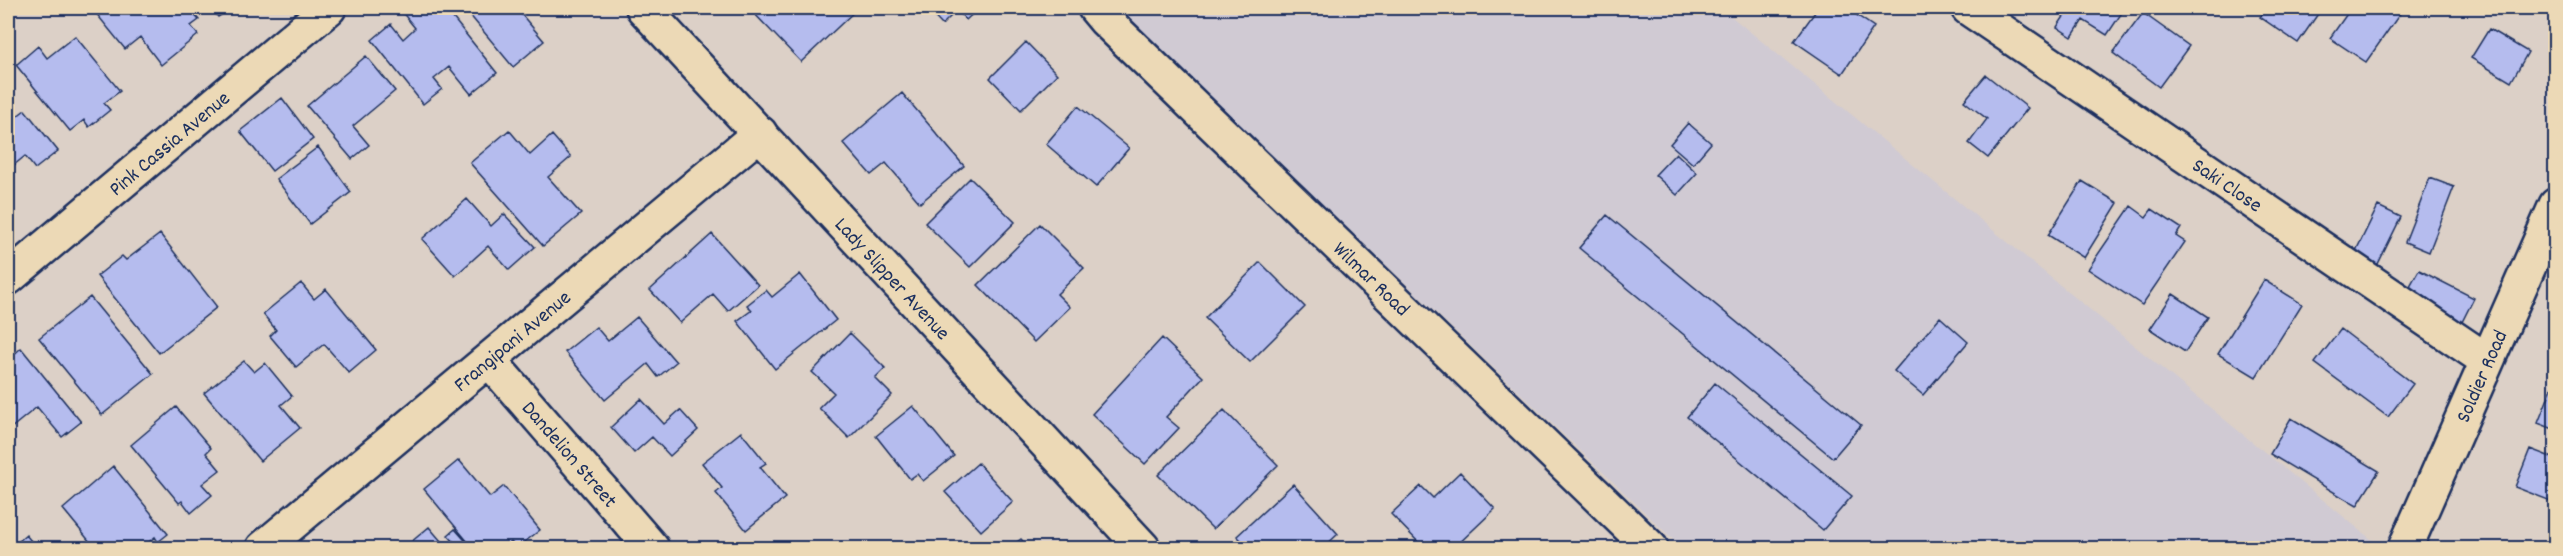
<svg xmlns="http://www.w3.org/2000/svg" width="2563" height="556" font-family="Dekko,sans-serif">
	<rect width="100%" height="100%" fill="#dcd0c7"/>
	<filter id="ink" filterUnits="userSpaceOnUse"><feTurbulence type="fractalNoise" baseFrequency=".0167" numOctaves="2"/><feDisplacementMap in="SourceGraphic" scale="12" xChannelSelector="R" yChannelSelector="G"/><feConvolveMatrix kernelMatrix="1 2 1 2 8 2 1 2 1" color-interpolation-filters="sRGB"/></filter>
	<g filter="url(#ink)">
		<path fill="#d0cad3" d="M 1121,8 L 1721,8 L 2377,544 L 2375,548 L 1682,548 L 1145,34 Z"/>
		<path fill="#b5bcee" stroke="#1b2f5e" stroke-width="1.5" d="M 101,8 L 188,8 L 199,20 L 191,26 L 198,35 L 161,65 L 140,37 L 125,49 L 95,12 Z
			M 211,8 L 232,8 L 218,17 Z
			M 405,8 L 445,8 L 497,73 L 471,94 L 449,67 L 434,79 L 442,89 L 423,104 L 372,40 L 391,24 L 403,39 L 415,28 L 401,11 Z
			M 464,8 L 516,8 L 544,41 L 513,67 Z
			M 749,8 L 856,8 L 857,9 L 801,62 Z
			M 926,8 L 979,8 L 966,20 L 957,10 L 942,25 Z
			M 1818,8 L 1846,8 L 1874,27 L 1842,74 L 1794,41 Z
			M 2067,8 L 2125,8 L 2107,35 L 2083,20 L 2072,37 L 2057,27 L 2069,9 Z
			M 2267,8 L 2322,8 L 2298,43 L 2260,17 Z
			M 2351,8 L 2404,8 L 2366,62 L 2330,38 Z
			M 2143,13 L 2189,46 L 2159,87 L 2113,53 Z
			M 2489,29 L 2528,52 L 2511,82 L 2471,58 Z
			M 75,36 L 120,91 L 104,103 L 110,110 L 89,127 L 84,120 L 70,131 L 16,65 L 38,46 L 47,58 Z
			M 1026,42 L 1057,74 L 1021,110 L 990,78 Z
			M 366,56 L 395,91 L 353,126 L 369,145 L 352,159 L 307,106 Z
			M 1986,75 L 2028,108 L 1988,158 L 1969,143 L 1987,119 L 1964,101 Z
			M 902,93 L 964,166 L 920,203 L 886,163 L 871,175 L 843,143 Z
			M 282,98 L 313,139 L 272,171 L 240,131 Z
			M 1078,106 L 1129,148 L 1096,187 L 1046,144 Z
			M 25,110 L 58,151 L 35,169 L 25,156 L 8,170 L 8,123 Z
			M 1688,123 L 1711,143 L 1693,164 L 1670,144 Z
			M 509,130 L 530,155 L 552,135 L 571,157 L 548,177 L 581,214 L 543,246 L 470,163 Z
			M 318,147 L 351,192 L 310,224 L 276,179 Z
			M 1676,153 L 1697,173 L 1677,195 L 1655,175 Z
			M 970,178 L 1015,222 L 970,267 L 925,223 Z
			M 2430,178 L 2454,187 L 2429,252 L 2405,242 Z
			M 2082,181 L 2118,203 L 2084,258 L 2048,235 Z
			M 467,199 L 491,226 L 504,214 L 535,247 L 509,270 L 488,246 L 455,276 L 422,239 Z
			M 2131,206 L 2146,217 L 2152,209 L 2181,228 L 2176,236 L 2185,242 L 2142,305 L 2088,269 Z
			M 2378,206 L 2401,217 L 2374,272 L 2351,261 Z
			M 1607,215 L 1861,425 L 1833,458 L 1579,248 Z
			M 1040,224 L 1084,268 L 1057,294 L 1070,307 L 1034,342 L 978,285 Z
			M 160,234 L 217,307 L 159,353 L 97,276 L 122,256 L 126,260 Z
			M 712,234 L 758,285 L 728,311 L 713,294 L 680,323 L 650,290 Z
			M 1260,262 L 1305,307 L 1250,362 L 1205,318 Z
			M 2419,270 L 2474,298 L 2462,322 L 2406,293 Z
			M 800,274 L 836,320 L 775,369 L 737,321 L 752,310 L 747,305 L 766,290 L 772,297 Z
			M 2264,280 L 2302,304 L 2256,377 L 2218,354 Z
			M 301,283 L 314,299 L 326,289 L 376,350 L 349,373 L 324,344 L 296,367 L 270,336 L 276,330 L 263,314 Z
			M 2173,294 L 2208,317 L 2185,352 L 2150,329 Z
			M 90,297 L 153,374 L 102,415 L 39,338 Z
			M 637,317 L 676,362 L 658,377 L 648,364 L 605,400 L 565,352 L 596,327 L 608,341 Z
			M 1940,317 L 1968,342 L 1923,395 L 1894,371 Z
			M 2341,329 L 2413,384 L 2388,417 L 2315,363 Z
			M 850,333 L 885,368 L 875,378 L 892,395 L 849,438 L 819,408 L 834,393 L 812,372 Z
			M 1162,338 L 1203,377 L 1166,417 L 1179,428 L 1145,464 L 1092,414 Z
			M 21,348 L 81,422 L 62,437 L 37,407 L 10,429 L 8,426 L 8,360 Z
			M 244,361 L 254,372 L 265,363 L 292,396 L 281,405 L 300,428 L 260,461 L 204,393 Z
			M 2556,378 L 2556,430 L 2538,423 Z
			M 1715,383 L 1852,496 L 1823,530 L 1687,417 Z
			M 641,399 L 664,424 L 680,410 L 698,430 L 670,456 L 652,437 L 634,453 L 611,427 Z
			M 913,406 L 954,456 L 923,481 L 917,474 L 910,479 L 876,436 Z
			M 176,407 L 211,448 L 206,453 L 220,470 L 202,484 L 212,495 L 191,513 L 182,501 L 179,503 L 131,445 Z
			M 1224,410 L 1278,465 L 1213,529 L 1158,475 Z
			M 2291,418 L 2379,471 L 2357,506 L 2270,454 Z
			M 741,432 L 766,463 L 760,467 L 785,498 L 746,530 L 716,493 L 722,488 L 702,463 Z
			M 2530,449 L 2556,459 L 2556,503 L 2515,487 Z
			M 459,460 L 490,497 L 504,486 L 540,530 L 517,548 L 511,542 L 503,548 L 473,548 L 424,489 Z
			M 978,463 L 1013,502 L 981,531 L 945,492 Z
			M 113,466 L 168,534 L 158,542 L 155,537 L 142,548 L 95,548 L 63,509 Z
			M 1460,472 L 1495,509 L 1454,548 L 1424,548 L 1391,514 L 1421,486 L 1433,498 Z
			M 1293,484 L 1338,534 L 1323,548 L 1249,548 L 1237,536 Z
			M 429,527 L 447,548 L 404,548 Z
			M 455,529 L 471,547 L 469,548 L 459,548 L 448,535 Z
			M 26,535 L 37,548 L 11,548 Z
			M 1021,539 L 1029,548 L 1009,548 Z"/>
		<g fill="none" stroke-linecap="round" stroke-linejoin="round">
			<g stroke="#1b2f5e" stroke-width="38">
				<g id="minor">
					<path id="s1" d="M 643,8 L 1143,548"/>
					<path id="s2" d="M 1095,8 L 1105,20 L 1651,548"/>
					<path id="s3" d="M 1968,8 L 2486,360"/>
					<path id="s4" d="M 8,278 L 329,8"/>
					<path id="s5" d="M 489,360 L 652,548"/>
					<path id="s6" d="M 263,548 L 760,133"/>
				</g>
			</g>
			<g stroke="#1b2f5e" stroke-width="38">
				<g id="secondary">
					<path id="s7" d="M 2405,548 L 2556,205"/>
				</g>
			</g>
			<use href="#minor" stroke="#ecd9b6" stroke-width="33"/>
			<use href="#secondary" stroke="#ecd9b6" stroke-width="33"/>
		</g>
	</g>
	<g text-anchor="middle" stroke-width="5" stroke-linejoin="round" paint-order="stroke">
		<g font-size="21" fill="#1b2f5e" stroke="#ecd9b6">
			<text dy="7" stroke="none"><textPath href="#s4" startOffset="210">Pink Cassia Avenue</textPath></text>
			<text dy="7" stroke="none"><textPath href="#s3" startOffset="314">Saki Close</textPath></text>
			<text dy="7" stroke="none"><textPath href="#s1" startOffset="368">Lady Slipper Avenue</textPath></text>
			<text dy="7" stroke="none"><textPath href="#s2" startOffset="387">Wilmar Road</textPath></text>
			<text dy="7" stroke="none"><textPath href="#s6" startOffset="324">Frangipani Avenue</textPath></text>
			<text dy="7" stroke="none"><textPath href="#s7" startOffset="188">Soldier Road</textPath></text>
			<text dy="7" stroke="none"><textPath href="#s5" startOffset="124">Dandelion Street</textPath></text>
		</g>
	</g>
	<rect width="2563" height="556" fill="none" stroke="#ecd9b6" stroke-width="30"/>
	<rect x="15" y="15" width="2533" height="526" fill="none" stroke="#1b2f5e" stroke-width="2" filter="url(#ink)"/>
</svg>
